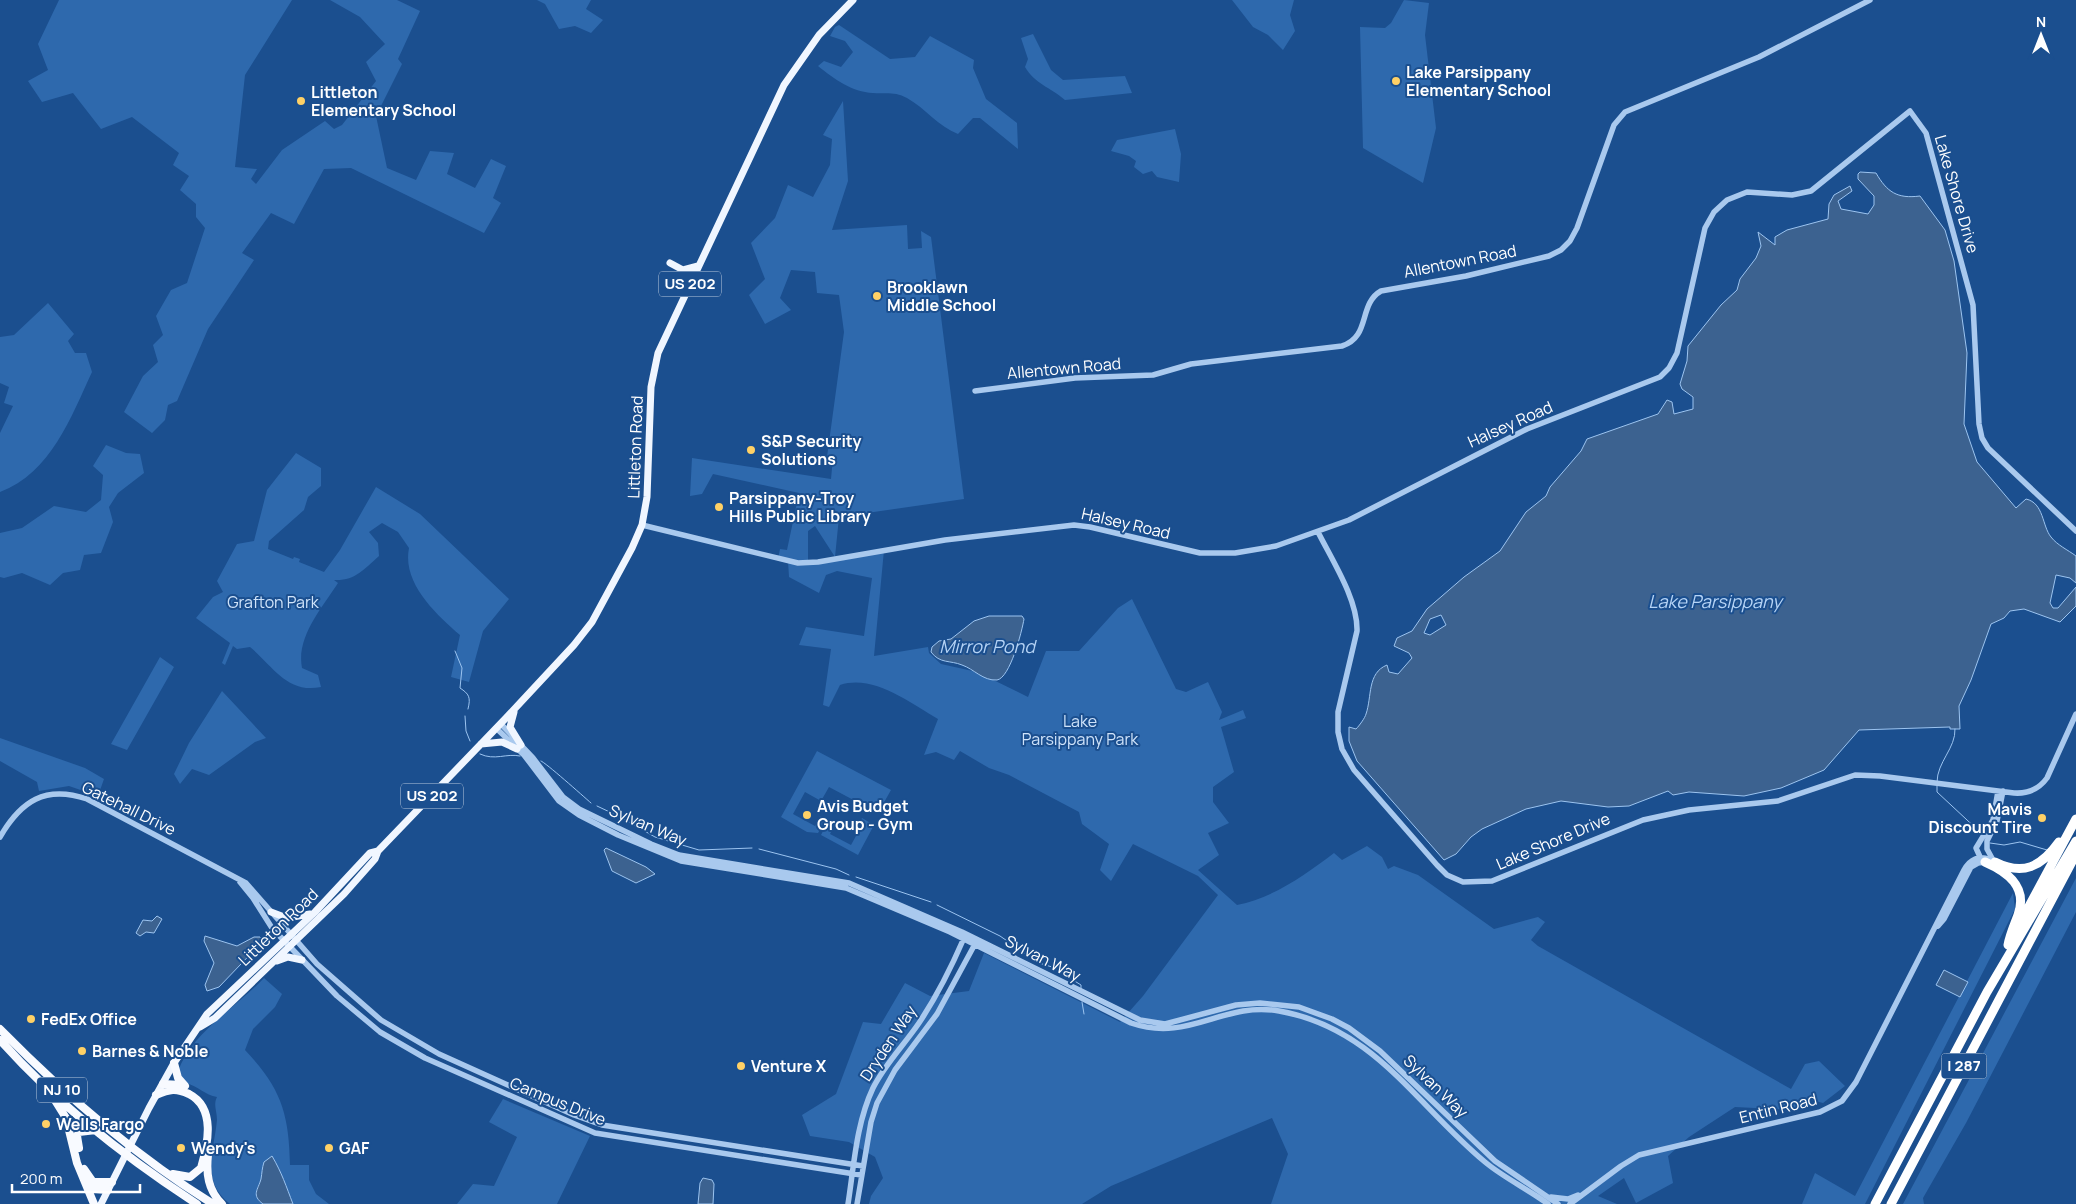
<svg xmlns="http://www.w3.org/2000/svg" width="2076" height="1204" font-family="Manrope,sans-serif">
	<rect width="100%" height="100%" fill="#1b4f8f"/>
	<path fill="#2e69ad" d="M 59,0 L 292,0 L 245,75 L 235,167 L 257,169 L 251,179 L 256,184 L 282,150 L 325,121 L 334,129 L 342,125 L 376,81 L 366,62 L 385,44 L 360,17 L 330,0 L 397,0 L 420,11 L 398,59 L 402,64 L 376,116 L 387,168 L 416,180 L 430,151 L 454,153 L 447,174 L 475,188 L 491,159 L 506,166 L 493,198 L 501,203 L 484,233 L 351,168 L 324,169 L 294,224 L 271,213 L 242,253 L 254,260 L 208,329 L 177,401 L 168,405 L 165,420 L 152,433 L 124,412 L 143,376 L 158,362 L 153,345 L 163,335 L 156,316 L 171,290 L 187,283 L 205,228 L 196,217 L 196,204 L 180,190 L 189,176 L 173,165 L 179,153 L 132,117 L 101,129 L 73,93 L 42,102 L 28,81 L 48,70 L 38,44 Z
		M 537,0 L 591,0 L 586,9 L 603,20 L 591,33 L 575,26 L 559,29 L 545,4 Z
		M 1232,0 L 1294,0 L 1290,15 L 1295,31 L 1283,50 L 1268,35 L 1253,27 Z
		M 1404,0 L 1429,3 L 1425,35 L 1436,128 L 1423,183 L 1363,148 L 1360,27 L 1385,28 L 1391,23 Z
		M 839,25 L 890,59 L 915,57 L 930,36 L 974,60 L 973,68 L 986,99 L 1017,123 L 1018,149 L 980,118 L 973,118 L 958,134 C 939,127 925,108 907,98 C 895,91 885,94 873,93 C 852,92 834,79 818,66 L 824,61 L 841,67 L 853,52 L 845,41 L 830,36 L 835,27 Z
		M 1033,34 L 1051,70 L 1063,80 L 1125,76 L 1132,93 L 1065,100 C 1050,87 1035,84 1025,67 L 1028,59 L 1021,38 Z
		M 843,101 L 848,181 L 832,230 L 907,225 L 908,249 L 922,248 L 921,231 L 931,237 L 964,499 L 839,517 L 835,557 L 815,526 L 808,531 L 808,563 L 884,550 L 874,656 L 928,647 L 929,653 L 941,664 L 977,672 L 1028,697 L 1046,651 L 1079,651 L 1118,608 L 1132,599 L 1176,689 L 1186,692 L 1208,682 L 1222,712 L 1219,720 L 1243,710 L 1246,718 L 1221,727 L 1234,772 L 1213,787 L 1213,802 L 1229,823 L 1208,833 L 1219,855 L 1198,870 L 1237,905 C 1273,898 1305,875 1334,853 L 1342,860 L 1367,846 L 1382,857 L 1388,869 L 1394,866 L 1418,875 L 1494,929 L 1538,917 L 1545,922 L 1531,940 L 1538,946 L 1791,1089 L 1805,1064 L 1819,1061 L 1845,1086 L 1823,1103 L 1811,1100 L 1796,1110 L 1735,1107 L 1689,1137 L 1668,1156 L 1673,1183 L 1636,1203 L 1624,1178 L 1598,1196 L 1617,1204 L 1271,1204 L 1288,1154 L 1272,1118 L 1111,1186 L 1082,1204 L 869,1204 L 871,1196 L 883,1178 L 875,1157 L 849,1142 L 810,1136 L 802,1115 L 836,1094 L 863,1022 L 881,1024 L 905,983 L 930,996 L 969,991 L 984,953 L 1120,1022 L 1143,996 L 1218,895 L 1198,876 L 1133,844 L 1111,881 L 1100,870 L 1109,844 L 1082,824 L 1079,812 L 1009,775 L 989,768 L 960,751 L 954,760 L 936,752 L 924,755 L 938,719 C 910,703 874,674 840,685 L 829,707 L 823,705 L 831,649 L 799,645 L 806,627 L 864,636 L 872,578 L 837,571 L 826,575 L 819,593 L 789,577 L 788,561 L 778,559 L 780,549 L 787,550 L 799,493 L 713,474 L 702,494 L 690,496 L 692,458 L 831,479 L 833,458 L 827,457 L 844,332 L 839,295 L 817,293 L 815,272 L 791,270 L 780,298 L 791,310 L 765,324 L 749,295 L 765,279 L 751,243 L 775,218 L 788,185 L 813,197 L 830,165 L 832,139 L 823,135 Z
		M 1175,129 L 1181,154 L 1179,182 L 1157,177 L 1152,171 L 1143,174 L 1134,167 L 1136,161 L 1129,156 L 1111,151 L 1117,140 Z
		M 48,303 L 74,334 L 68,341 L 75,353 L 86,353 L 92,372 C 71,417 51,473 0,492 L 0,433 L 13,406 L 4,403 L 9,387 L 0,383 L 0,337 L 14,335 Z
		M 106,445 L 126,453 L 140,454 L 144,473 L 118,493 L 109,507 L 113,522 L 101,553 L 84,555 L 80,570 L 63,573 L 50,585 L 22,573 L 4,578 L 0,577 L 0,533 L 22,528 L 54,506 L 86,512 L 101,500 L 103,475 L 93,466 Z
		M 296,453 L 321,468 L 321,486 L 308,497 L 304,510 L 269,541 L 268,549 L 293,559 L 294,557 L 300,559 L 299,562 L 324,572 L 340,550 L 376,487 L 420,514 L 509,599 L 483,631 L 469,682 L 451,677 L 460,635 C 436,614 402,583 409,548 L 398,532 L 382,523 L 369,532 L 378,543 L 379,556 C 363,570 355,581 334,580 L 338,583 C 322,608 296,637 302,668 L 318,675 L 321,687 C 287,694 273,666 250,647 L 237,649 L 233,646 L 225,665 L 222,663 L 230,643 L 196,618 L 213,597 L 223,592 L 217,581 L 237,544 L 254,541 L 267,490 Z
		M 160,657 L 174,667 L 127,750 L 111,744 Z
		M 222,691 L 266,738 L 255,742 L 209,775 L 192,769 L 180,784 L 174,774 L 189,743 Z
		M 0,738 L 85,768 L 104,779 L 98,796 L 69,786 L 39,791 L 37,782 L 0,761 Z
		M 817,751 L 891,790 L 878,813 L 829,787 L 821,801 L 805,792 L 793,814 L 815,826 L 820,816 L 826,819 L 818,833 L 807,832 L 781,817 Z
		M 862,818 L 874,825 L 858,855 L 821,835 L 829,820 L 835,824 L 830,834 L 851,845 L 862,825 L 860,823 Z
		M 2076,878 L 2076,912 L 1966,1123 L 1923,1198 L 1924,1204 L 1903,1204 Z
		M 2013,893 L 2015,909 L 1865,1204 L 1802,1204 L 1815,1173 L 1855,1196 Z
		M 264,978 L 282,994 L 275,1007 L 253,1029 L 245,1050 C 281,1088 289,1113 290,1165 L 309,1165 L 309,1180 L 316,1194 L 329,1204 L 230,1204 C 200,1180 214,1152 217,1120 C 217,1111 213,1105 217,1097 C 205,1095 198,1086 186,1083 L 178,1071 C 193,1031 236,1008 264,978 Z
		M 503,1099 L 590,1136 L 557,1204 L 457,1204 L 473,1184 L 494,1186 L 517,1137 L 489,1122 Z"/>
	<path fill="#3c6290" stroke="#9cc4f0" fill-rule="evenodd" d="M 1860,172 L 1876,173 C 1887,192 1897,199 1920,196 L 1945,230 L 1954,261 L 1967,353 L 1964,424 L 1977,462 L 2016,508 L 2026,499 C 2044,503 2042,526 2051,537 C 2057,545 2068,550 2076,556 L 2076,583 L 2070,578 L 2056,575 L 2050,603 L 2053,608 L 2058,608 L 2076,587 L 2076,606 L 2060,622 L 2024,609 L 2010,611 L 2004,618 L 1991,624 L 1971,680 L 1959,706 L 1960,729 L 1950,729 L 1950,727 L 1859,730 L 1824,770 L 1781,788 L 1744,796 L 1689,792 L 1673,795 L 1668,791 L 1629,806 L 1608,807 L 1561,801 L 1526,809 L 1482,829 L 1471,837 L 1456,854 L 1444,860 L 1357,761 L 1349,741 L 1349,727 L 1356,729 C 1359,726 1365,718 1366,714 C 1372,697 1367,673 1387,665 L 1389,672 L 1398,674 L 1412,658 L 1409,653 L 1394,646 L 1397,638 L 1412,631 L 1427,609 L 1464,577 L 1500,551 L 1526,512 L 1546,496 L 1550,487 L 1581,451 L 1587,439 L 1658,414 L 1667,400 L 1672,402 L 1674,414 L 1693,409 L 1693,397 L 1682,389 L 1680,384 L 1687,361 L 1688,346 L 1721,305 L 1737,290 L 1740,279 L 1756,258 L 1761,246 L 1758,232 L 1775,245 L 1775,237 L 1787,230 L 1828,219 L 1829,204 L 1834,195 L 1850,186 L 1852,191 L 1838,201 L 1841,209 L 1868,214 L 1874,205 L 1874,196 L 1858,179 L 1858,174 ZM 1441,615 L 1446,625 L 1430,635 L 1424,633 L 1430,619 Z
		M 989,616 L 1022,616 L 1024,619 C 1022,631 1010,678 997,680 C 983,681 974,669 962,665 C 950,660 940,664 931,652 L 932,647 L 939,641 L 951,639 L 974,621 Z
		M 606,848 L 646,867 L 655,874 L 636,883 L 612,871 L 604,850 Z
		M 157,916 L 162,919 L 154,933 L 146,932 L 140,936 L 136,933 L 143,920 L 152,921 Z
		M 205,936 L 237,946 L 254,937 L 260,937 L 263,941 L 219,987 L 207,991 L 205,985 L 214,963 L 204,941 Z
		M 1944,970 L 1968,982 L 1960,997 L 1936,985 Z
		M 272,1156 C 282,1173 286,1186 293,1204 L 263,1204 C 251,1195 258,1190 261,1179 C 262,1173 262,1168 264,1162 Z
		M 703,1178 L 712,1180 L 714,1184 L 713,1204 L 698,1204 L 700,1183 Z"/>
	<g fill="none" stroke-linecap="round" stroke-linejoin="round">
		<path stroke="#9cc4f0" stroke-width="1" d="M 455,651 L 462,668 L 460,688 C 469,694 471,697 468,709
			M 465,716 L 466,731 L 470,741
			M 480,754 C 495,761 506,753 520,756
			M 541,761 C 545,762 583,796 591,803
			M 1937,782 C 1937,762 1956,748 1955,729
			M 1937,786 L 1937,792 L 1981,833
			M 597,806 L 616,815
			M 622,818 L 655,837 L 699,850 L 752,848
			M 1990,843 L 2004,845 L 2020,842 L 2047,850
			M 759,849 L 836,869 L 849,875
			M 856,877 L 931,902
			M 937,905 L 1000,936 L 1039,963 L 1052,967
			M 1057,970 L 1081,985 L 1081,989
			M 1082,1002 L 1084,1014"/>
		<path stroke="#a9c9ee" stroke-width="5.5" d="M 975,391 L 1075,378 L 1153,375 L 1191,364 L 1342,346 C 1371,337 1358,304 1381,291 L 1466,276 L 1549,256 L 1561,250 L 1570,241 L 1577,228 L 1614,125 L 1625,112 L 1759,57 L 1870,0
			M 642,525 L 798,563 L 818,562 L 945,540 L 1074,525 L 1090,527 L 1200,553 L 1235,553 L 1276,546 L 1349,520 L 1527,429 L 1660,377 L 1669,368 L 1677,353 L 1705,228 L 1714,212 L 1727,200 L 1747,192 L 1792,195 L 1811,191 L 1910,111 L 1926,133 L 1973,305 L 1979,424 L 1982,438 L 1988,448 L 2076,531
			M 1318,532 C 1332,560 1358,600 1357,631 L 1338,712 L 1338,732 L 1342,749 L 1354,770 L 1437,865 L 1447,875 L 1463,882 L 1492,881 L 1643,820 L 1689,810 L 1778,801 L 1855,775 L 1880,776 L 2014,793 C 2028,794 2039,789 2047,778 L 2076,714
			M 501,724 L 533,758 L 563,797 L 579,809 L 651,844 L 679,855 L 849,883 L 962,932 L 1140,1020 L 1165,1024 L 1236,1005 L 1260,1003 L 1299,1007 L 1332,1019 L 1349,1028 L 1380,1051 L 1495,1161 L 1558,1204
			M 496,728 L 524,755 L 559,801 L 579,815 L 618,835 L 681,861 L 846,888 L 950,932 L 1131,1023 C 1189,1043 1223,1001 1279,1011 C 1375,1028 1415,1104 1485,1162 C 1504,1178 1528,1189 1548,1204
			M 0,837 C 21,801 45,785 87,799 L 246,883 L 317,964 L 381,1020 L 439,1054 L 574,1115 L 602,1125 L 863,1166
			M 1981,859 L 1976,848 L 1993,820 L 1998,791
			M 1993,860 L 1987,849 L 1987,841 L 1997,821 L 2003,791
			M 240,882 L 253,898 L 272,928 L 337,996 L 380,1032 L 425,1058 L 595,1133 L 861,1175
			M 1938,926 L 1944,919 L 1971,867 L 1978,863 L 1985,862
			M 1551,1197 L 1568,1199 L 1578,1195
			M 848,1204 C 854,1166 856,1124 873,1088 C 885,1064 904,1045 919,1023 C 937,996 951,968 964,938
			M 857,1204 L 871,1122 L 877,1103 L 895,1070 L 937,1014 L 975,944
			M 1570,1204 L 1621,1166 L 1639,1155 L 1820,1112 L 1842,1101 L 1856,1082 L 1964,870 C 1970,859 1979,855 1990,860"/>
		<path stroke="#f0f6ff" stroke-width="7" d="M 670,263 L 683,270 L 698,266
			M 514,712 L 510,727 L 521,745
			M 481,744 L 502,742 L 517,749
			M 271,912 L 287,918 L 310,914
			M 277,961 L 288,957 L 302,960
			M 200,1027 L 215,1018 L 344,894 L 375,859 L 378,851 L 506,718 L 574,645 L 592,622 L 632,548 L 642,525 L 647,497 L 651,387 L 658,353 L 784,85 L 819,35 L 853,0
			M 101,1204 L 149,1108 L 174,1063 L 207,1014 L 315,912 L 370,853 L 378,851"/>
		<path stroke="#f8faff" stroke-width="8" d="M 0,1029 C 65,1095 134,1155 213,1204
			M 0,1040 C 57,1104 126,1158 197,1204
			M 174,1063 L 178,1078 L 185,1086
			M 163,1084 L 181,1085
			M 51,1094 L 66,1118 L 77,1163 L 94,1204
			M 156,1095 C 170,1089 176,1088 189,1094 C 216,1108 208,1144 201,1168 L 190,1177 L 173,1174
			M 79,1148 L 77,1136 L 79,1132 L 96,1130
			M 208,1155 C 206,1174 208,1190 222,1204
			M 84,1169 L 93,1182 L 112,1182
			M 89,1184 L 96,1189 L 108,1190"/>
		<path stroke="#fff" stroke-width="9" d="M 1985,862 C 2008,872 2028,887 2018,915 C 2014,926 2010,934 2008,945
			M 1995,862 C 2023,876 2041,867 2059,842
			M 2013,936 L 2076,819
			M 1875,1204 L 1987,992 L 2076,841
			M 1891,1204 L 2076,854"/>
	</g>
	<g fill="#ffd166" stroke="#1b4f8f" stroke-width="2">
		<circle cx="1396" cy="81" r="5"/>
		<circle cx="301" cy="101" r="5"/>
		<circle cx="877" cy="296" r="5"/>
		<circle cx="751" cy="450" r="5"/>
		<circle cx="719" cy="507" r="5"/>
		<circle cx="807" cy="815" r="5"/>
		<circle cx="2042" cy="818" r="5"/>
		<circle cx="31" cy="1019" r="5"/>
		<circle cx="82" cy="1051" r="5"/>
		<circle cx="741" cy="1066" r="5"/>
		<circle cx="46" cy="1124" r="5"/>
		<circle cx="181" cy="1148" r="5"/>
		<circle cx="329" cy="1148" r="5"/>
	</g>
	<g text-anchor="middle" stroke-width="4" stroke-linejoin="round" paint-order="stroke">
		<g fill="#1b4f8f" stroke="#bbcadd" stroke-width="1">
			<rect x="659" y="271.5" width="62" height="25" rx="4"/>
			<rect x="401" y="783.5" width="62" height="25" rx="4"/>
			<rect x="1941.5" y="1053.5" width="45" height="25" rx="4"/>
			<rect x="37" y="1077.5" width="50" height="25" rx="4"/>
		</g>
		<g font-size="15" font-weight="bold" fill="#fff">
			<text x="690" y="289">US 202</text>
			<text x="432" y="801">US 202</text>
			<text x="1964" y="1071">I 287</text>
			<text x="62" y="1095">NJ 10</text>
		</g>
		<g font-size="16" font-weight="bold" fill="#fff" stroke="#1b4f8f" text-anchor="start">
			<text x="1406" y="78">Lake Parsippany<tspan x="1406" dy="18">Elementary School</tspan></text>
			<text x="311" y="98">Littleton<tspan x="311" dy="18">Elementary School</tspan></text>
			<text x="887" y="293">Brooklawn<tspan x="887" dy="18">Middle School</tspan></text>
			<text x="761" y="447">S&amp;P Security<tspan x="761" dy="18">Solutions</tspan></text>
			<text x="729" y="504">Parsippany-Troy<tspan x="729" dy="18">Hills Public Library</tspan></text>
			<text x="817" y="812">Avis Budget<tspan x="817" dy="18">Group - Gym</tspan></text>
			<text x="2032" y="815" text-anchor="end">Mavis<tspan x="2032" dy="18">Discount Tire</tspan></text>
			<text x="41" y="1025">FedEx Office</text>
			<text x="92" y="1057">Barnes &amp; Noble</text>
			<text x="751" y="1072">Venture X</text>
			<text x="56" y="1130">Wells Fargo</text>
			<text x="191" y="1154">Wendy's</text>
			<text x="339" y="1154">GAF</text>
		</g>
		<g font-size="16" fill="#fff" stroke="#1b4f8f">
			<text transform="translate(1957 194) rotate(74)" y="6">Lake Shore Drive</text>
			<text transform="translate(1460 261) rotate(-11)" y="6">Allentown Road</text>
			<text transform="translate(1064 368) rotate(-5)" y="6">Allentown Road</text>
			<text transform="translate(1510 424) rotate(-24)" y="6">Halsey Road</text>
			<text transform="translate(635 447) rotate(-88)" y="6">Littleton Road</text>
			<text transform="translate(1126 523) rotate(13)" y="6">Halsey Road</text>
			<text transform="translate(129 808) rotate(26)" y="6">Gatehall Drive</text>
			<text transform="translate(648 825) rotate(23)" y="6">Sylvan Way</text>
			<text transform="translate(1553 841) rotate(-23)" y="6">Lake Shore Drive</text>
			<text transform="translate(278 927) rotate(-44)" y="6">Littleton Road</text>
			<text transform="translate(1043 958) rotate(27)" y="6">Sylvan Way</text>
			<text transform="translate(888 1043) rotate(-56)" y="6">Dryden Way</text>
			<text transform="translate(1436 1086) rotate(44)" y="6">Sylvan Way</text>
			<text transform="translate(558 1101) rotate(22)" y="6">Campus Drive</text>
			<text transform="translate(1778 1108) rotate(-14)" y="6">Entin Road</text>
		</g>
		<g font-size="16" fill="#cfe3fa" stroke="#1b4f8f">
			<text x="273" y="608">Grafton Park</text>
			<text x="1080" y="727">Lake<tspan x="1080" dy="18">Parsippany Park</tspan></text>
		</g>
		<g font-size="18" font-style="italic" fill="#b5d3f5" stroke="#1b4f8f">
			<text x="1715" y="608">Lake Parsippany</text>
			<text x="987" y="653">Mirror Pond</text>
		</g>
	</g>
	<g transform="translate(2041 35)" stroke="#1b4f8f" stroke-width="4" paint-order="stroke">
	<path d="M0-4L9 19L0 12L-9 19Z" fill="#ffffff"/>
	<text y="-8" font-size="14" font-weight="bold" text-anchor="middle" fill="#ffffff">N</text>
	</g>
	<path d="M12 1184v8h128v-8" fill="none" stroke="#ffffff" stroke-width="2.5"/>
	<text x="20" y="1184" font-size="15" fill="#ffffff" stroke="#1b4f8f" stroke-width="4" paint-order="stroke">200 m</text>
</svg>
